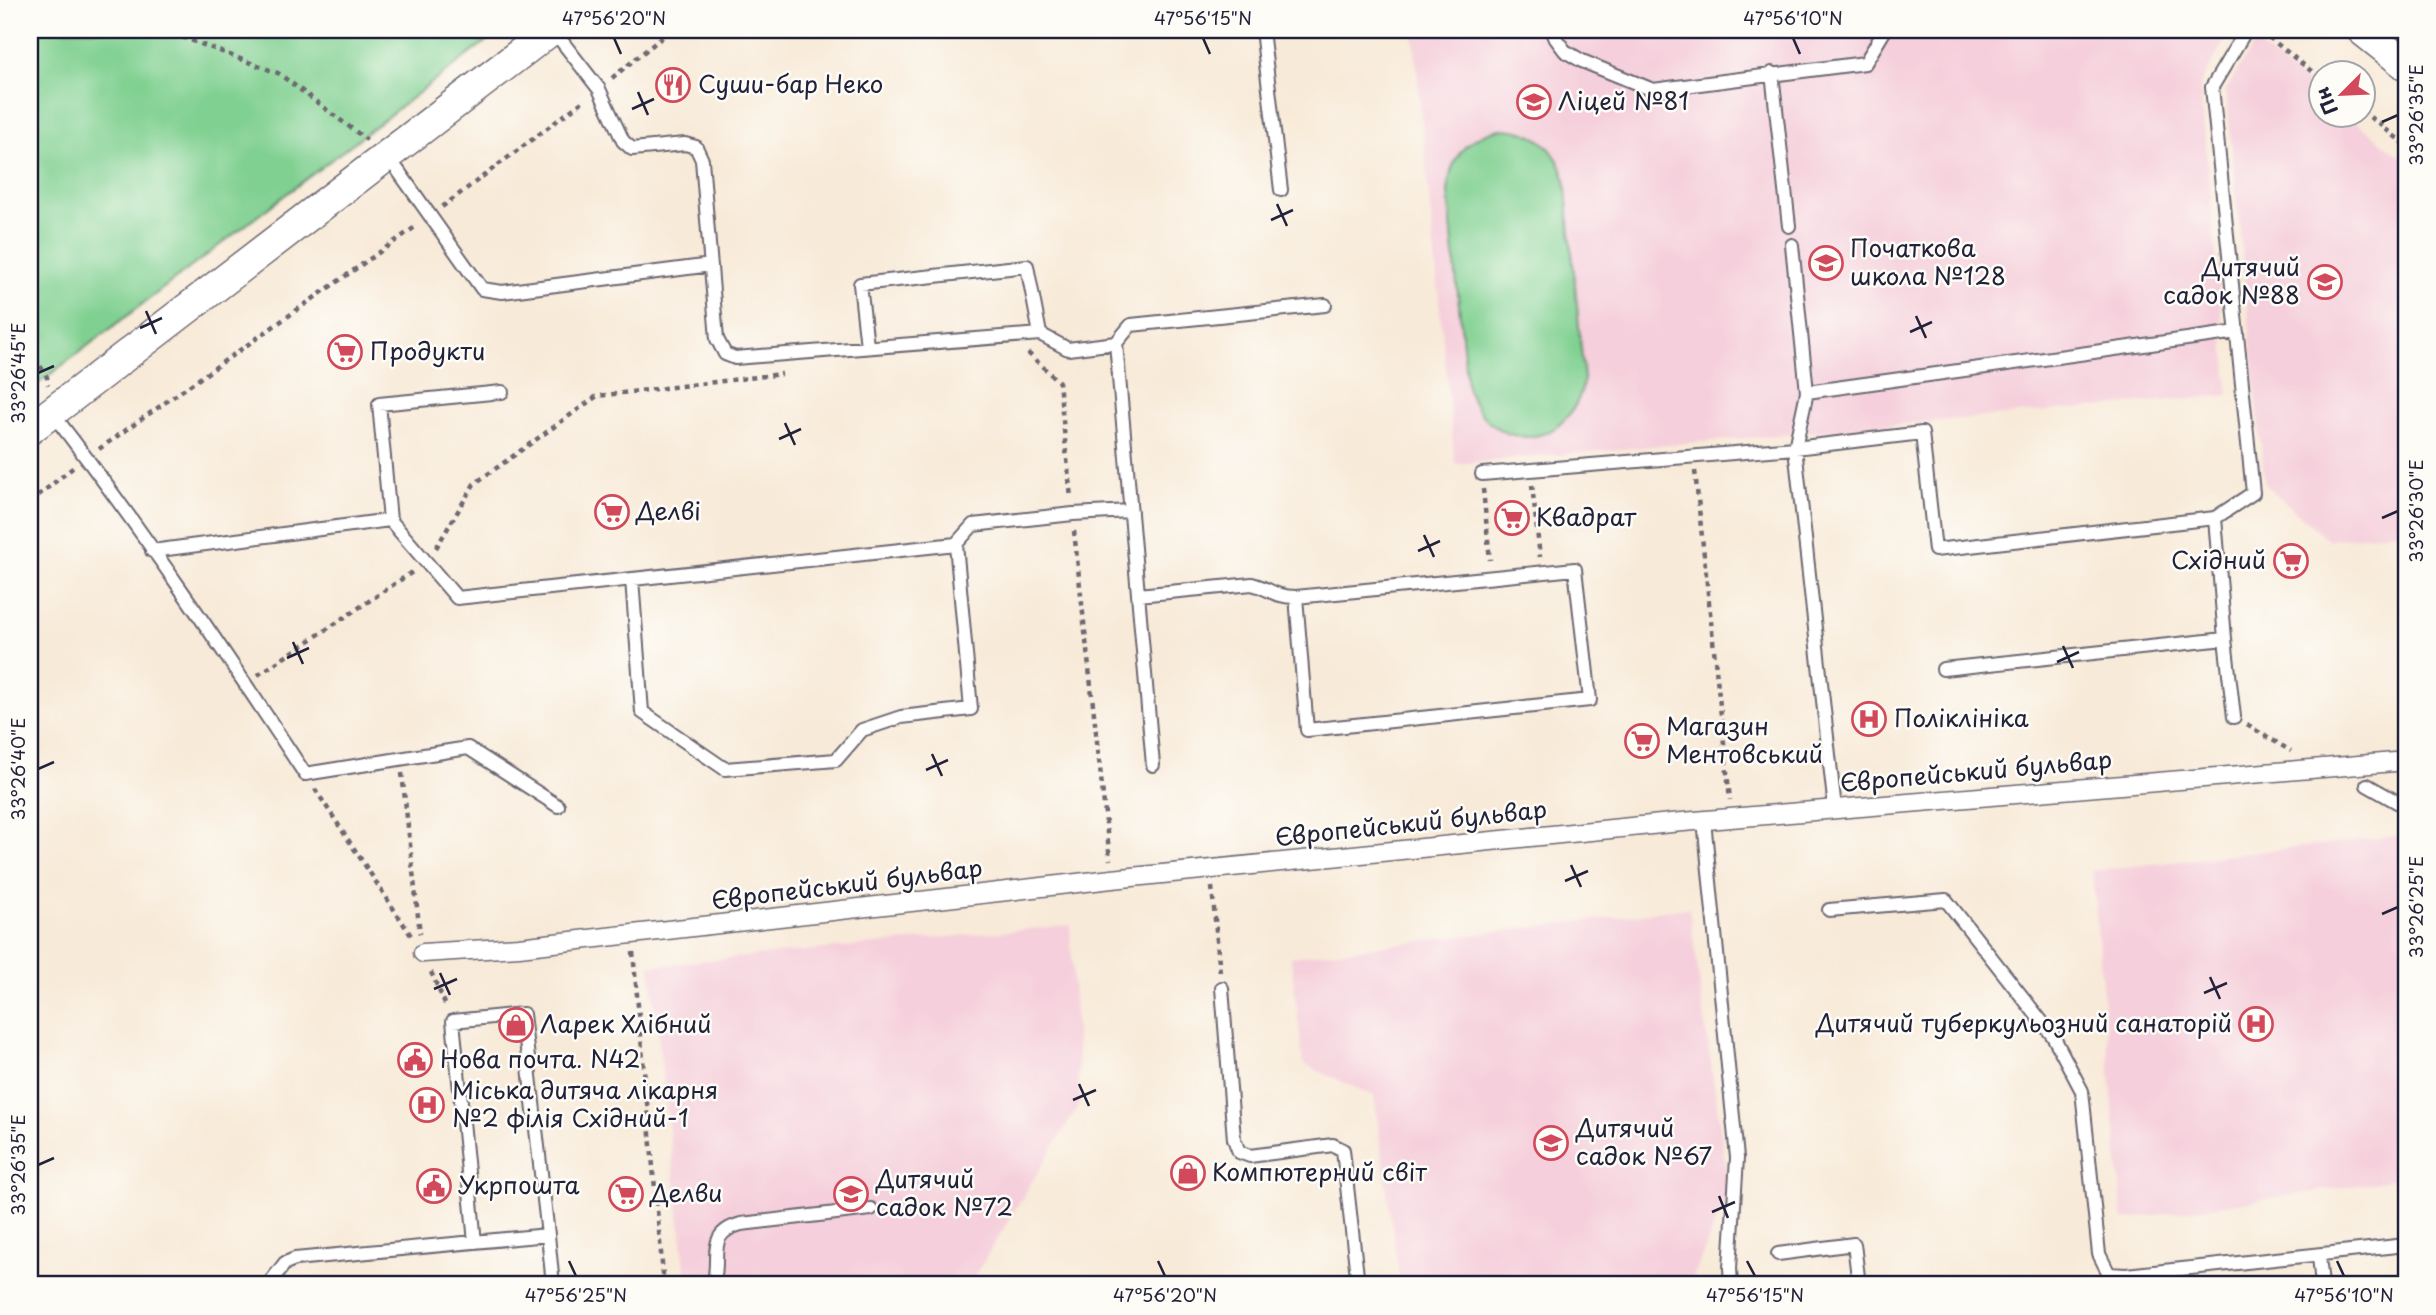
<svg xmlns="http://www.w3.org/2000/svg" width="2436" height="1315" font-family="'Playpen Sans',sans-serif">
	<rect width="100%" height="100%" fill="#fdfcf7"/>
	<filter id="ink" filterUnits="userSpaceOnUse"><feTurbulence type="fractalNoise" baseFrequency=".0143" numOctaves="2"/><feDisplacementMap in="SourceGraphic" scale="14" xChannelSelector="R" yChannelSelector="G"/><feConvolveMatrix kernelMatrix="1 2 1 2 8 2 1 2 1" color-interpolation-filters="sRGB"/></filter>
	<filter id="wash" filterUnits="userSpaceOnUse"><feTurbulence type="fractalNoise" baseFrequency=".00686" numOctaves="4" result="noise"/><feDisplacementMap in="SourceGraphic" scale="28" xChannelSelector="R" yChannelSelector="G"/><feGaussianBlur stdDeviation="1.57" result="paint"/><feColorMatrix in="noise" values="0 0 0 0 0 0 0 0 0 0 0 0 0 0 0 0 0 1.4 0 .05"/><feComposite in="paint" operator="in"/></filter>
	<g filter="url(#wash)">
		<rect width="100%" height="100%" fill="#f8ead8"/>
		<path fill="#f5cfdb" d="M 1413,30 L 2231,30 L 2200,85 L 2229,395 L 1455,464 Z
			M 2255,43 L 2320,94 L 2320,116 L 2348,116 L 2406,160 L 2406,531 L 2329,540 L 2265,485 L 2226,90 Z
			M 2406,835 L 2406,1178 L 2123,1220 L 2092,871 Z
			M 1689,908 L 1729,1190 L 1690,1285 L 1400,1285 L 1374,1096 L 1303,1064 L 1291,957 Z
			M 1070,925 L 1080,1103 L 969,1285 L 687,1285 L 650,966 Z"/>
		<path fill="#80d091" stroke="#517966" stroke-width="2" d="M 30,30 L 501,30 L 30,390 Z
			M 1499,129 C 1534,129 1556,145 1565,179 L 1584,379 C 1571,452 1490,457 1467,387 L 1448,193 C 1449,159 1466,137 1499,129 Z"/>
	</g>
	<g filter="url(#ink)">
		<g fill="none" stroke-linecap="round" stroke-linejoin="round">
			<g stroke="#6d6872" stroke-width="16">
				<path id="service" d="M 553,30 L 599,89 L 623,141 L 632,149 L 685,144 L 696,147 L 702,160 L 717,339 L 725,354 L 735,358 L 1040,334 L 1068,349 L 1116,343
					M 1262,30 L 1281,190
					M 1552,30 L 1556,39 L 1565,51 L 1582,61 L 1653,90 L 1865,63 L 1885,30
					M 1772,73 L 1789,226
					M 387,155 L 482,289 L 502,292 L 711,265
					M 1792,245 L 1807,392 L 2237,332
					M 867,346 L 860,284 L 1027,266 L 1040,334
					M 1807,392 L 1795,448 L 1835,809
					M 52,413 C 142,529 224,651 305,774 L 468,748 L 558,806
					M 1482,474 L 1795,448 L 1922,433 L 1935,550 L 2215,518 L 2225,639 L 1943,669
					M 2215,518 L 2253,493 L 2212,87 L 2246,30
					M 390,520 L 379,404 L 502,392
					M 956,544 L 973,525 L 1073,514 L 1131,511
					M 152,551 L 390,520 L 457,598 L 956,544 L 971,709 L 901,717 L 862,730 L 836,760 L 725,769 L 642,712 L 632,579
					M 1575,569 L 1590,700 L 1307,730 L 1296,597 Z
					M 1138,595 L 1252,584 C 1271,589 1274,597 1296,597
					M 2225,639 L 2234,717
					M 1153,765 L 1116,343 L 1131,325 L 1325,305
					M 2367,785 L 2406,807
					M 1704,820 L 1737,1158 L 1730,1268 L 1731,1285
					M 1829,910 L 1946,900 L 2053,1036 L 2082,1091 L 2099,1254 L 2109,1274 L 2126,1275 L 2406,1245
					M 1222,988 L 1234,1139 L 1239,1152 L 1250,1156 L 1333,1145 L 1343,1150 L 1358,1285
					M 475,1242 L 453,1021 L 523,1014 L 548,1235
					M 1778,1254 L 1854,1244 L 1859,1285
					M 2319,1256 L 2322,1285
					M 268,1285 L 285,1263 L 295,1259 L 548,1235 L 553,1285
					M 713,1285 C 722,1257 704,1234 741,1224 L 871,1209"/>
			</g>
			<g stroke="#6d6872" stroke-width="21">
				<path id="pedestrian" d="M 423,953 L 519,947 L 1112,879 L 1671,823 L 2406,761"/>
			</g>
			<g stroke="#6d6872" stroke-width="33">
				<path id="tertiary" d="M 2362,30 L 2406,65
					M 30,429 L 551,30"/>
			</g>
			<path stroke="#6d6872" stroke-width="4.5" stroke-dasharray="5 5" stroke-linecap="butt" d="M 163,30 L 278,73 L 367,140
				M 2261,31 L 2320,78
				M 612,78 L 671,30
				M 2362,111 L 2406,145
				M 442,207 L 586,99
				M 30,349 L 47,377 L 48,385
				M 1028,353 L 1059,382 L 1071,498
				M 99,449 L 418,225
				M 1695,471 L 1730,800
				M 1532,485 L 1540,557
				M 1483,489 L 1490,560
				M 30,502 L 75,466
				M 1074,531 L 1110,860
				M 436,548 L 474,484 L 597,396 L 782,374
				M 258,675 L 414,571
				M 2247,725 L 2291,751
				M 402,773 L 420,934
				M 315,789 L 412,937
				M 1212,887 L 1220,973
				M 633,952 L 664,1285
				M 431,972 L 446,1006"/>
			<use href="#service" stroke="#fff" stroke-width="12"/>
			<use href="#pedestrian" stroke="#fff" stroke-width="18"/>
			<use href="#tertiary" stroke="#fff" stroke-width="30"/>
		</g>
	</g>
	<path fill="none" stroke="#22223b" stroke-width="2.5" d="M 614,38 L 621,54M 1203,38 L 1210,54M 1793,38 L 1800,54M 638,92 L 648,115M 632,109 L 654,99M 2382,122 L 2398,115M 1277,204 L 1287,226M 1271,220 L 1293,210M 146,311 L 156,334M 1916,316 L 1926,338M 140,328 L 162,318M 1910,332 L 1932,322M 38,373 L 54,366M 785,423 L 795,445M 779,439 L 801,429M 2382,518 L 2398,511M 1424,535 L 1434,557M 1418,551 L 1440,541M 293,642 L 303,664M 2063,646 L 2073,668M 287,658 L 309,648M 2057,662 L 2079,652M 932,754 L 942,776M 38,769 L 54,762M 926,770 L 948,760M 1571,865 L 1581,887M 1565,881 L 1588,871M 2382,914 L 2398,907M 440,973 L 450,995M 2210,977 L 2220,999M 434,989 L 457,979M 2204,993 L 2227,983M 1079,1084 L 1089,1106M 1073,1100 L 1096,1090M 38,1165 L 54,1158M 1719,1196 L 1728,1218M 1712,1212 L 1735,1202M 569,1261 L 576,1276M 1158,1261 L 1165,1276M 1747,1261 L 1755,1276M 2337,1261 L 2344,1276"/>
	<defs>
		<g id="restaurant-ring" transform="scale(1.75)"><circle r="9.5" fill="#fdfcf7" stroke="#d1495b" stroke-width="1.5"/><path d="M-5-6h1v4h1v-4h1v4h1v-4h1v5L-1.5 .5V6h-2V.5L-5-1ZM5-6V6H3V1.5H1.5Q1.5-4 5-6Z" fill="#d1495b"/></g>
		<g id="school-ring" transform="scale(1.75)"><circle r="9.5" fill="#fdfcf7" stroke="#d1495b" stroke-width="1.5"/><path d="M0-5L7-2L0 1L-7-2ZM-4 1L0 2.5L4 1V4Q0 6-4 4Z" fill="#d1495b"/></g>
		<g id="supermarket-ring" transform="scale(1.75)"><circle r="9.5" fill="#fdfcf7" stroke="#d1495b" stroke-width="1.5"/><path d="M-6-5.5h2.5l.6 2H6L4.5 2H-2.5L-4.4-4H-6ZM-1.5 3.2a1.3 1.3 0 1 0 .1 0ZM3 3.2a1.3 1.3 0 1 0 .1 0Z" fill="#d1495b"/></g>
		<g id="hospital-ring" transform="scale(1.75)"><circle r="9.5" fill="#fdfcf7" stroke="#d1495b" stroke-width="1.5"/><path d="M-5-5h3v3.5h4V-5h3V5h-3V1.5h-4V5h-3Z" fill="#d1495b"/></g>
		<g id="shop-ring" transform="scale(1.75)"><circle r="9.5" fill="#fdfcf7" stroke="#d1495b" stroke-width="1.5"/><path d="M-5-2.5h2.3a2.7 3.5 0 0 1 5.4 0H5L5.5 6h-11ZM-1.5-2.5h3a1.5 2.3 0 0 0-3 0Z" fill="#d1495b"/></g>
		<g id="civic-ring" transform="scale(1.75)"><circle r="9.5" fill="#fdfcf7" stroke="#d1495b" stroke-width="1.5"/><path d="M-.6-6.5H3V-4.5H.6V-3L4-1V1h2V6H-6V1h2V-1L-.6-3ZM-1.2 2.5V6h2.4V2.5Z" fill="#d1495b"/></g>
	</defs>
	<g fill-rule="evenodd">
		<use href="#restaurant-ring" x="673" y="85"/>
		<use href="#school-ring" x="1534" y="102"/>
		<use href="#school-ring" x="1826" y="263"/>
		<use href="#school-ring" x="2325" y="282"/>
		<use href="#supermarket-ring" x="345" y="352"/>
		<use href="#supermarket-ring" x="612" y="512"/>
		<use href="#supermarket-ring" x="1512" y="518"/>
		<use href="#supermarket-ring" x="2291" y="561"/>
		<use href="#hospital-ring" x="1869" y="719"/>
		<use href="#supermarket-ring" x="1642" y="741"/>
		<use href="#hospital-ring" x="2256" y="1024"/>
		<use href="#shop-ring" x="516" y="1025"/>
		<use href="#civic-ring" x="415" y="1060"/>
		<use href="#hospital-ring" x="427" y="1105"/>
		<use href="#school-ring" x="1551" y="1143"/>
		<use href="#shop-ring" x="1188" y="1173"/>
		<use href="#civic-ring" x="434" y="1186"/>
		<use href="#supermarket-ring" x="626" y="1194"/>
		<use href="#school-ring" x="851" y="1194"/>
	</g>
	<g text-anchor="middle" stroke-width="5" stroke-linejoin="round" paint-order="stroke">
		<g font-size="24" fill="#22223b" stroke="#fdfcf7" text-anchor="start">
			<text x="698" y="93">Суши-бар Неко</text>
			<text x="1558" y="110">Ліцей №81</text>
			<text x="1850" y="257">Початкова<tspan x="1850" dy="28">школа №128</tspan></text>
			<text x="2300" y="276" text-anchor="end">Дитячий<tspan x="2300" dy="28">садок №88</tspan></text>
			<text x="370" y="360">Продукти</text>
			<text x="636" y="520">Делві</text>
			<text x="1536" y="526">Квадрат</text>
			<text x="2266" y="569" text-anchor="end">Східний</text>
			<text x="1894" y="727">Поліклініка</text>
			<text x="1666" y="735">Магазин<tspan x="1666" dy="28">Ментовський</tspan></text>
			<text x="2232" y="1032" text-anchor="end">Дитячий туберкульозний санаторій</text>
			<text x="540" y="1033">Ларек Хлібний</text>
			<text x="440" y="1068">Нова почта. N42</text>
			<text x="452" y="1099">Міська дитяча лікарня<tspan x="452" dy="28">№2 філія Східний-1</tspan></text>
			<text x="1576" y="1137">Дитячий<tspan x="1576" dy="28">садок №67</tspan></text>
			<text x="1212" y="1181">Компютерний світ</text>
			<text x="876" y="1188">Дитячий<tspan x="876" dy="28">садок №72</tspan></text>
			<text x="458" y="1194">Укрпошта</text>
			<text x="650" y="1202">Делви</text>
		</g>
		<g font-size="24" fill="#22223b" stroke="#fdfcf7">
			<text transform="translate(1976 772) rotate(-5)" y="8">Європейський бульвар</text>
			<text transform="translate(1411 824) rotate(-6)" y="8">Європейський бульвар</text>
			<text transform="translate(847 885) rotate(-7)" y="8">Європейський бульвар</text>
		</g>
	</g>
	<rect width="2436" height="1315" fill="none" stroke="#fdfcf7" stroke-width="77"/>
	<g transform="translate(2342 94) rotate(246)"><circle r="33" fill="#fdfcf7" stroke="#a5a5ac" stroke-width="2"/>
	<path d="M0-5L12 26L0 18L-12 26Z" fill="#d1495b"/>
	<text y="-10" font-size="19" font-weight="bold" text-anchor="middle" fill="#22223b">Пн</text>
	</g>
	<rect x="38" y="38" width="2360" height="1238" fill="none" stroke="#22223b" stroke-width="2.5"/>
	<g font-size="18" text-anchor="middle" fill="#22223b">
		<text x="614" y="25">47°56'20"N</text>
		<text x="1203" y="25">47°56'15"N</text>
		<text x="1793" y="25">47°56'10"N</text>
		<text transform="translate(2417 115) rotate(-90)" y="6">33°26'35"E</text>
		<text transform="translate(19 373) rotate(-90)" y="6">33°26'45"E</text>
		<text transform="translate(2417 511) rotate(-90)" y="6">33°26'30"E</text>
		<text transform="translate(19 769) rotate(-90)" y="6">33°26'40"E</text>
		<text transform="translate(2417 907) rotate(-90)" y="6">33°26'25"E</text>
		<text transform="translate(19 1165) rotate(-90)" y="6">33°26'35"E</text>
		<text x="576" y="1302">47°56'25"N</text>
		<text x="1165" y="1302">47°56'20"N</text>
		<text x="1755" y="1302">47°56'15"N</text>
		<text x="2344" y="1302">47°56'10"N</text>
	</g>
</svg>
